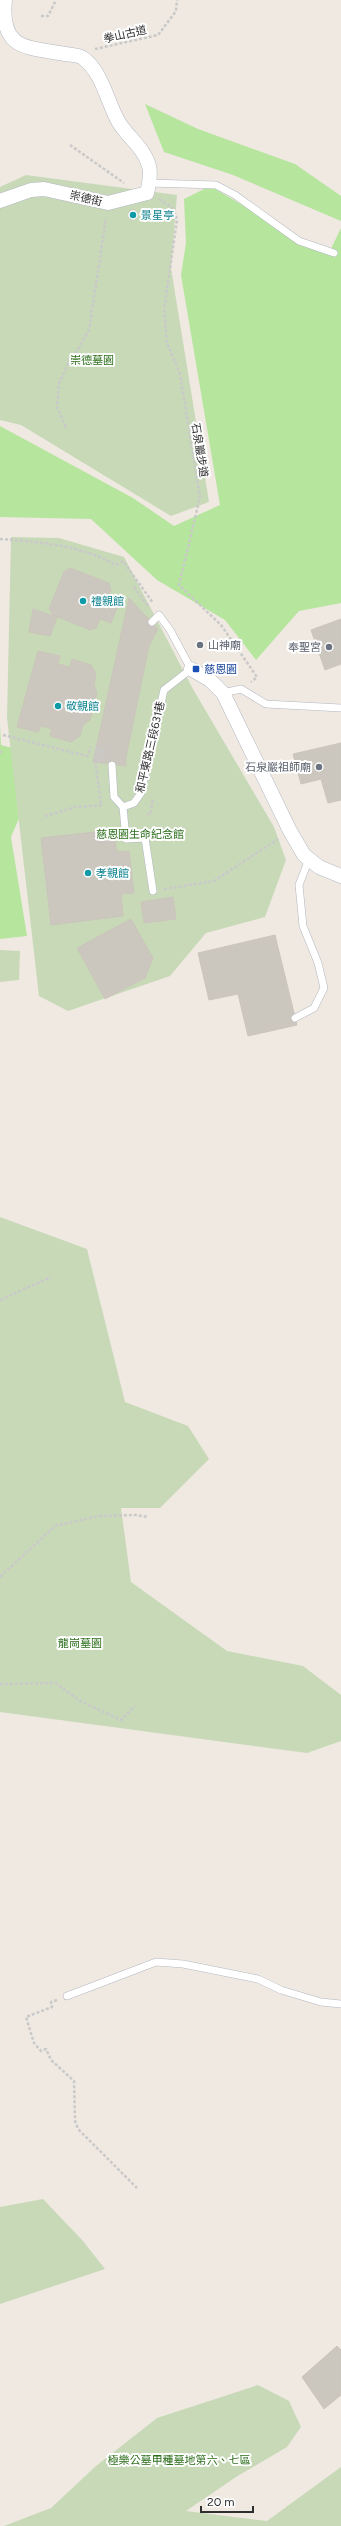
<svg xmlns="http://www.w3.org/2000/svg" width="341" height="2526" font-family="Figtree,'Noto Sans TC',sans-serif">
	<rect width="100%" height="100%" fill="#efe9e1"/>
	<path fill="#b6e59e" d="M 145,104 L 198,129 L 295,164 L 341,196 L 341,221 L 233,175 L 164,152 Z
		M 210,186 L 328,255 L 341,228 L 341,603 L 299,611 L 256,660 L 225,620 L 157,580 L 91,519 L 0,517 L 0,426 L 133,498 L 174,526 L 220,505 L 181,275 L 186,243 L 184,199 Z
		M 0,724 L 1,745 L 73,764 L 23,809 L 11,837 L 27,936 L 0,939 Z"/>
	<path fill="#c8d9b8" d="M 26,175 L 177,195 L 171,268 L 209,502 L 171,516 L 21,425 L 0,420 L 0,187 Z
		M 11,537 L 59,538 L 124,557 L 193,689 L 274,827 L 286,860 L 265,917 L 206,933 L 170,976 L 68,1011 L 39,996 L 7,718 Z
		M 0,950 L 20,951 L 19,980 L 0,982 Z
		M 0,1217 L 87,1249 L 125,1402 L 188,1426 L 209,1459 L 160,1508 L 121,1508 L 131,1582 L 227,1651 L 303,1666 L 341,1695 L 341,1741 L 307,1753 L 0,1712 Z
		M 43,2199 L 83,2241 L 105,2269 L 0,2304 L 0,2207 Z
		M 258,2385 L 289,2401 L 301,2427 L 287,2447 L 236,2477 L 186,2511 L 267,2521 L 341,2467 L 341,2526 L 4,2526 L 51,2508 L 96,2466 L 157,2418 Z"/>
	<path fill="#cbc7bf" stroke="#cbc5ba" d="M 130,210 L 135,210 L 138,214 L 136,219 L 131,220 L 128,215 Z
		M 70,568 L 109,583 L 111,590 L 108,599 L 119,603 L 111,623 L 100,619 L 96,628 L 90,630 L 53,615 L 49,609 L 64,572 Z
		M 129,598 L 158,629 L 149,646 L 126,757 L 126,766 L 93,762 Z
		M 33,609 L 57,617 L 50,636 L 29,632 Z
		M 341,619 L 341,664 L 325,670 L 311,630 Z
		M 38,651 L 60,656 L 58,664 L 70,667 L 72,659 L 91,665 L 96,674 L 94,685 L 97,693 L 90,720 L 83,725 L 80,736 L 71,742 L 50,736 L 52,729 L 41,726 L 38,732 L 17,727 Z
		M 341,743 L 341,800 L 328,803 L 321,779 L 301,784 L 293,754 Z
		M 113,830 L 117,852 L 129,851 L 134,893 L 121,894 L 123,916 L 51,925 L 41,838 Z
		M 173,897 L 176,919 L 144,923 L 141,902 Z
		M 131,919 L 153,958 L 145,978 L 105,999 L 77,948 Z
		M 275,935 L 297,1025 L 248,1036 L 238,994 L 209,1000 L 198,953 Z
		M 337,2346 L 341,2350 L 341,2395 L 324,2409 L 302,2377 Z"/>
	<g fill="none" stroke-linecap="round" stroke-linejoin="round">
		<g stroke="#b4b7c1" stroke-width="8">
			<path id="lane" d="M 149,183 L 216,185 L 235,195 L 299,241 L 334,253
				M 223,693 L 241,689 L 266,704 L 341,708
				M 112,765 L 114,797 L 123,807 L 134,803 L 141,793 L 164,690 L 191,669 L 170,630 L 159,615 L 152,622
				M 123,807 L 126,839 L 145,838 L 153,891
				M 295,1018 L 314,1008 L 324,988 L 318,963 L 303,926 L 299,885 L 309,859
				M 67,1996 L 156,1962 L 183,1964 L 258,1979 L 281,1990 L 321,2002 L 341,2004"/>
		</g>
		<g stroke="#b4b7c1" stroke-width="15">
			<path id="street" d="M 0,201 L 31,190 L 44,189 L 108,203 L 147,193 C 149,185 151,174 149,166 C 144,147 127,137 118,121 C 107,101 102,72 83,58 C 79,55 71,55 65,54 C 26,47 0,50 5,0
				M 191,669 L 210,680 L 223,693 L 290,831 L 304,855 L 319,867 L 341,876"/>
		</g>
		<path stroke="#c9c9c9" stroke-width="2.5" stroke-dasharray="3 2" stroke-linecap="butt" d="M 41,16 L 48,16 L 56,0
			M 95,49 L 158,35 L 176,11 L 177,0
			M 70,145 L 124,183
			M 159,199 L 174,209 L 177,220 L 164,310 L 167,343 L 180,374 L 200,497 L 179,585 L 221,625 L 257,677 L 251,682
			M 66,427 L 57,407 L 59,384 L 70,359 L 76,353 L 89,330 L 106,218
			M 0,539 C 40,542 80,545 116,565 L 123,561 L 153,603
			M 134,587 L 148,606
			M 3,735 L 87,756 L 91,747
			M 97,746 L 95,759 L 101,805
			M 0,752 L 2,752
			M 104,757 L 104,749
			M 99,762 L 101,748
			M 147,814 L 151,814 L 152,802 L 155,799
			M 45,816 L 76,807 L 104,805
			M 164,889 L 214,881 L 278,839
			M 0,1300 L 51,1277
			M 0,1577 L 55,1526 L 99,1516 L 135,1515 L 148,1517
			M 0,1684 L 56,1683 L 80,1701 L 121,1720 L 135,1706
			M 57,2000 L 51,2002 L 52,2007 L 26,2017 L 34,2043 L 41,2051 L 46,2049 L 51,2060 L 74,2081 L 75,2121 L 78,2129 L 137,2188"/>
		<use href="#lane" stroke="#fff" stroke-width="7"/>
		<use href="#street" stroke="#fff" stroke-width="14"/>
	</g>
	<g fill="#0f9aa8" stroke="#fff" stroke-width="1.5">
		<circle cx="133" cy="215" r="4"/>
		<circle cx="83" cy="601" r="4"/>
		<circle cx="58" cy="706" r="4"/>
		<circle cx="88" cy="873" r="4"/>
	</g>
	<g fill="#6b7280" stroke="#fff" stroke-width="1.5">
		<circle cx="200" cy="645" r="4"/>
		<circle cx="329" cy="647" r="4"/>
		<circle cx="319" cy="767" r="4"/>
	</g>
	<rect fill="#1a4fb4" stroke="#fff" stroke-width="1.5" x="192" y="665" width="8" height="8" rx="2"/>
	<g text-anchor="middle" stroke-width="4" stroke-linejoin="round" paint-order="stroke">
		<g font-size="11" fill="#2e2e2e" stroke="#fff">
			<text transform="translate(125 34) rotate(-13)" y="4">拳山古道</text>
			<text transform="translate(86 198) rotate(13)" y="4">崇德街</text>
			<text transform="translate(200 450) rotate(81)" y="4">石泉巖步道</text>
			<text transform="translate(150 747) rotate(-77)" y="4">和平東路三段631巷</text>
		</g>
		<g font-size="11" fill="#0d838f" stroke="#fff" text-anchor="start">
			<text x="141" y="219">景星亭</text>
			<text x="91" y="605">禮親館</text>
			<text x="66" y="710">敬親館</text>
			<text x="96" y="877">孝親館</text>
		</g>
		<g font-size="11" fill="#2c6e1b" stroke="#fff">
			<text x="92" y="364">崇德墓園</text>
			<text x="140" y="838">慈恩園生命紀念館</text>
			<text x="80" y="1647">龍崗墓園</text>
			<text x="179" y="2464">極樂公墓甲種墓地第六、七區</text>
		</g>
		<g font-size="11" fill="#5b616d" stroke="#fff" text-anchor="end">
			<text x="208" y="649" text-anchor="start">山神廟</text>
			<text x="321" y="651">奉聖宮</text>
			<text x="311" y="771">石泉巖祖師廟</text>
		</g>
		<g font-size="11" fill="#164399" stroke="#fff" text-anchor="start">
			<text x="204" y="673">慈恩園</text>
		</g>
	</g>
	<path d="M201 2506v6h52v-6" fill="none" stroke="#2e2e2e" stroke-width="2"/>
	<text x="207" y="2506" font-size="12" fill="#2e2e2e" stroke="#ffffff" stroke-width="3" paint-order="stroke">20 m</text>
</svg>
